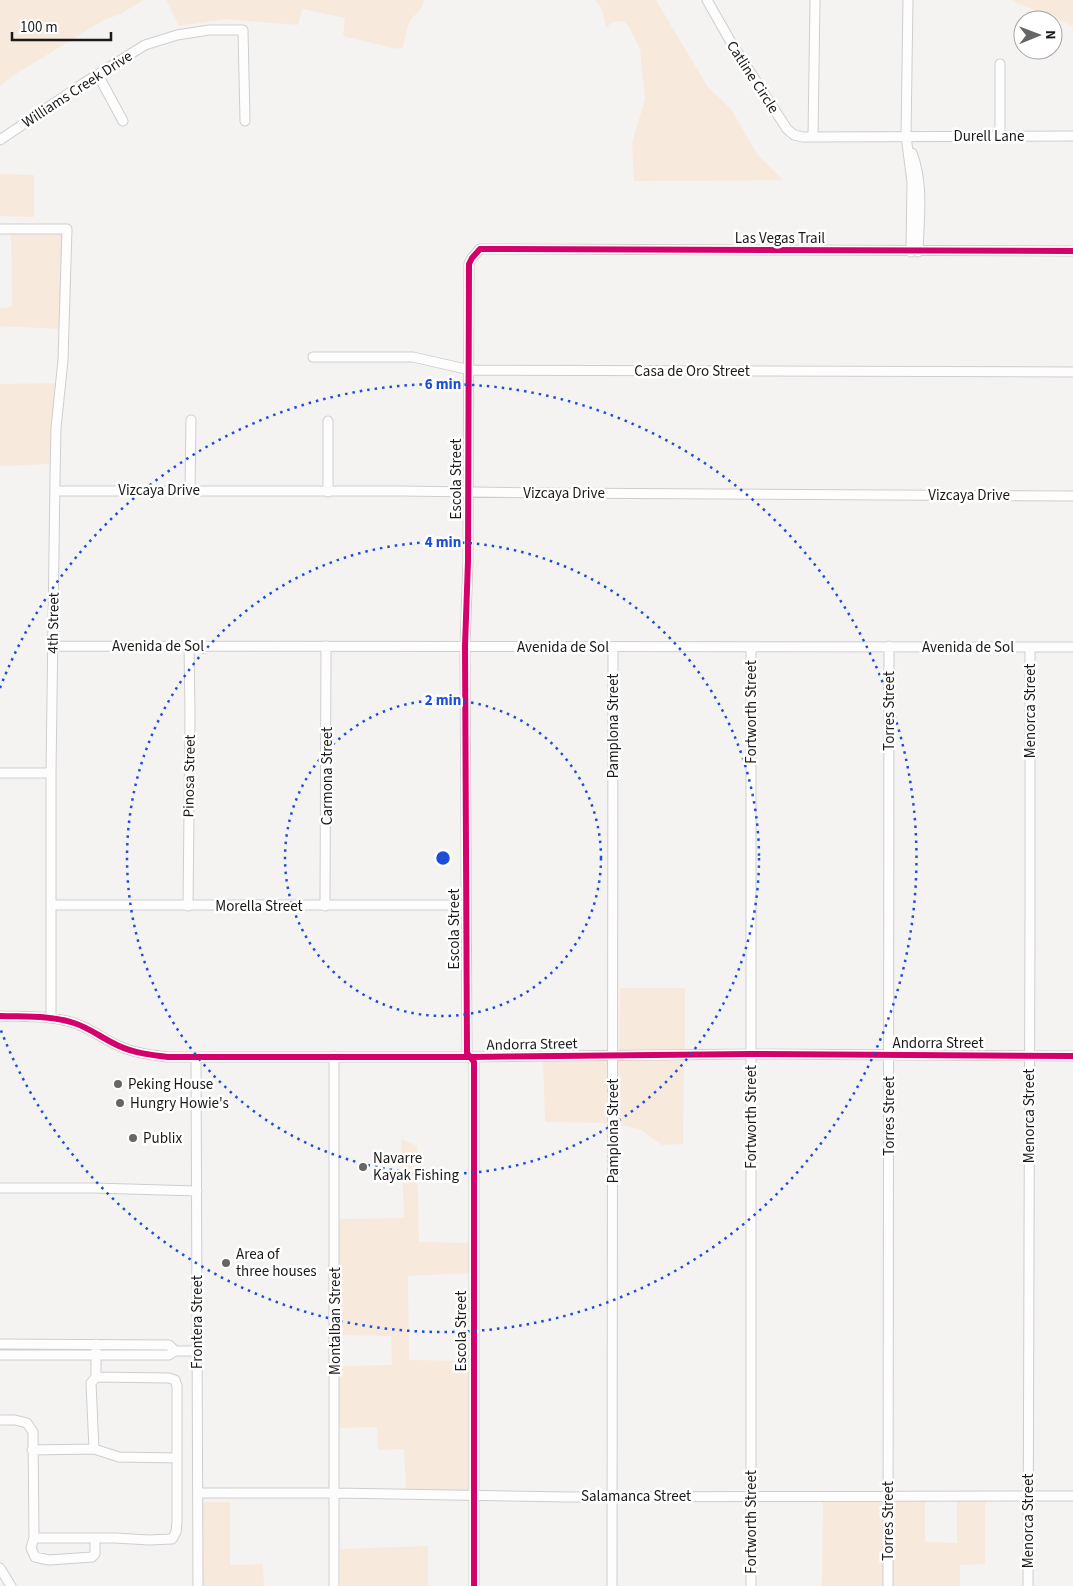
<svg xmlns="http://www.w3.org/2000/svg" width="1073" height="1586" font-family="'Source Sans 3',sans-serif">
	<rect width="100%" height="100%" fill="#f5f3f2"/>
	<path fill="#f7e9db" d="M 0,0 L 143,0 L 121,14 L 104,20 L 14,75 L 0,86 Z
		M 166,0 L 424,0 C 421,15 413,13 409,24 C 405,32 406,41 402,48 L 397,49 L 343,36 L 345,18 L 302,9 L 298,25 L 225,19 L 179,26 Z
		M 595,0 L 656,0 L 708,87 L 731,109 L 757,154 L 783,180 L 634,181 L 632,143 L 645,99 L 640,49 L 629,27 L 624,21 L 612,22 L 606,28 L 602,9 Z
		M 1012,0 L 1073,0 L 1073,26 L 1019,4 Z
		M 0,174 L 34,175 L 34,217 L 0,216 Z
		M 11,233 L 63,233 L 60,329 L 0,326 L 0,308 L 12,307 Z
		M 57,383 L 51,464 L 0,466 L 0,384 Z
		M 620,988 L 685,988 L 685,1051 L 619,1052 Z
		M 617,1058 L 684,1058 L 683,1144 L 662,1145 L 641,1130 L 617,1124 Z
		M 609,1059 L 609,1123 L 545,1122 L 543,1060 Z
		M 401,1139 L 417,1146 L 419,1242 L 470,1243 L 470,1273 L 408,1276 L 409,1360 L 470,1361 L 470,1492 L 406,1491 L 404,1449 L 378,1450 L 377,1427 L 339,1428 L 339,1366 L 392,1365 L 391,1336 L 339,1335 L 338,1219 L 404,1218 Z
		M 823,1499 L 885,1499 L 884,1586 L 822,1586 Z
		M 892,1499 L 925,1499 L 925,1542 L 957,1543 L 957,1499 L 985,1499 L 985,1564 L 960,1565 L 960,1586 L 893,1586 Z
		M 202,1502 L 230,1502 L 230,1565 L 263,1564 L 264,1586 L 202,1586 Z
		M 428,1546 L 428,1586 L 340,1586 L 340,1549 Z"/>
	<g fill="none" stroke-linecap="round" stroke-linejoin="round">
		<g stroke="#cfcece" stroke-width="11">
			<path id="minor" d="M 707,0 L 732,44 L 787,129 L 794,135 L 803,137 L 1073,136
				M 908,0 L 906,136 L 912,182 L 911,252
				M 98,75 L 123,121
				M 1000,136 L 1000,64
				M 813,137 L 815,0
				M 0,140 L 84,83 L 145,45 L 177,35 L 209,30 L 243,30 L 245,121
				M 912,153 C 924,184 919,219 918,252
				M 0,229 L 67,229 L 63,360 L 56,428 L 55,478 L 51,773 L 51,1018
				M 313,357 L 413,357 L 470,370 L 1073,372
				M 190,490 L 191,420
				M 55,491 L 401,491 L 545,493 L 1073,496
				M 328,492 L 328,421
				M 52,646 L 1073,647
				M 751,647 L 751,1586
				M 0,773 L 51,773
				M 52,905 L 466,905
				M 188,906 L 190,713 L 189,646
				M 325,906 L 326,646
				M 0,1016 C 24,1017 50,1015 74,1023 C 90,1028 103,1039 119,1046 C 134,1053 151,1055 168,1057 L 471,1057 L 751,1054 L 1073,1056
				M 334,1056 L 334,1586
				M 196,1057 L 198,1586
				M 0,1188 L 94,1188 L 197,1191
				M 0,1344 L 169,1345 L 175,1351
				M 0,1355 L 169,1355 L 175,1351 L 198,1351
				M 0,1420 L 15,1420 L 27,1423 L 33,1432 L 34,1538 L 31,1548 L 35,1557 L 49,1560 L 92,1557 L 95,1554 L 95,1538
				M 94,1449 L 91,1383 L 96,1377
				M 32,1450 L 94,1449 L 119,1457 L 177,1458 L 177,1386 L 175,1380 L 169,1378 L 96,1377 L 96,1344
				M 198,1493 L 335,1493 L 569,1497 L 1073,1496
				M 34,1538 L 115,1538 L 149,1540 L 172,1539 L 176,1532 L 177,1522 L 177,1458
				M 0,1568 L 11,1586
				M 474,1586 L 474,1062 L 467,1053 L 465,646 L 468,561 L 469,264 L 472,258 L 480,249 L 486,249 L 1073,251
				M 612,1586 L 613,647
				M 888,1586 L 889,646
				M 1028,1586 L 1030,918 L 1030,647"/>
		</g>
		<use href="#minor" stroke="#fefdfd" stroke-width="9"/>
		<g stroke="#fff" stroke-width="9">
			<path id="cycleway" d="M 0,1016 C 24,1017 50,1015 74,1023 C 90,1028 103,1039 119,1046 C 134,1053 151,1055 168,1057 L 471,1057 L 751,1054 L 1073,1056
				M 474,1586 L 474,1062 L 467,1053 L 465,646 L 468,561 L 469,264 L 472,258 L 480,249 L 486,249 L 1073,251"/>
		</g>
		<use href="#cycleway" stroke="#d6006c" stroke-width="6"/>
	</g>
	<g fill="none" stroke="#1d4ed8" stroke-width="2.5" stroke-dasharray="2.5 5">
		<circle cx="443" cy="858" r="158"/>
		<circle cx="443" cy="858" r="316"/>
		<path d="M0 688A474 474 0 1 1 0 1028"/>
	</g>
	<g fill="#676665" stroke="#fff" stroke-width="2">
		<circle cx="118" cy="1084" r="5"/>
		<circle cx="120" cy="1103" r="5"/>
		<circle cx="133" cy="1138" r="5"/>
		<circle cx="363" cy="1167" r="5"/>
		<circle cx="226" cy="1263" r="5"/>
	</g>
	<g text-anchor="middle" stroke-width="5" stroke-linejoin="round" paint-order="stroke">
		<g font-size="15" fill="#1b1a19" stroke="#fff">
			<text transform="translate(753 77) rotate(57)" y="5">Catline Circle</text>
			<text transform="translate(77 89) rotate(-33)" y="5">Williams Creek Drive</text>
			<text x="989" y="141">Durell Lane</text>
			<text x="780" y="243">Las Vegas Trail</text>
			<text x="692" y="376">Casa de Oro Street</text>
			<text transform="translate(456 479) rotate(-90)" y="5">Escola Street</text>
			<text x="159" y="495">Vizcaya Drive</text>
			<text x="564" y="498">Vizcaya Drive</text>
			<text x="969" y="500">Vizcaya Drive</text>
			<text transform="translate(53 623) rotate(-89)" y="5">4th Street</text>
			<text x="158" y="651">Avenida de Sol</text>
			<text x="563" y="652">Avenida de Sol</text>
			<text x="968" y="652">Avenida de Sol</text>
			<text transform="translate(889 711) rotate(-90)" y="5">Torres Street</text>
			<text transform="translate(1030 711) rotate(-90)" y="5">Menorca Street</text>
			<text transform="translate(751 712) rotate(-90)" y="5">Fortworth Street</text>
			<text transform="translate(613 726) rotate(-90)" y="5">Pamplona Street</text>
			<text transform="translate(189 776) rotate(-89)" y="5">Pinosa Street</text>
			<text transform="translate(327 776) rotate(-90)" y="5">Carmona Street</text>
			<text x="259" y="911">Morella Street</text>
			<text transform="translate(454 929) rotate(-90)" y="5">Escola Street</text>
			<text x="938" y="1048">Andorra Street</text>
			<text transform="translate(532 1044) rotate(-1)" y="5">Andorra Street</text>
			<text transform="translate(889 1116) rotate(-90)" y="5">Torres Street</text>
			<text transform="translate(1029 1116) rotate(-90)" y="5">Menorca Street</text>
			<text transform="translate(751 1117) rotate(-90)" y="5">Fortworth Street</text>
			<text transform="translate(613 1131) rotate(-90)" y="5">Pamplona Street</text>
			<text transform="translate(335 1321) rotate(-90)" y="5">Montalban Street</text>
			<text transform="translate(197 1322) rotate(-90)" y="5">Frontera Street</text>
			<text transform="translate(461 1331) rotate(-90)" y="5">Escola Street</text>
			<text x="636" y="1501">Salamanca Street</text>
			<text transform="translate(888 1521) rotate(-90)" y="5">Torres Street</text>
			<text transform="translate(1028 1521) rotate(-90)" y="5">Menorca Street</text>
			<text transform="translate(751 1522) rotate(-90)" y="5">Fortworth Street</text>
		</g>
		<g font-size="15" fill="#1b1a19" stroke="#fff" text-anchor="start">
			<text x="128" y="1089">Peking House</text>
			<text x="130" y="1108">Hungry Howie's</text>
			<text x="143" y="1143">Publix</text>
			<text x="373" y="1163">Navarre<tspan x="373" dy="17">Kayak Fishing</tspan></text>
			<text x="236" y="1259">Area of<tspan x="236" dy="17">three houses</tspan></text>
		</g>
	</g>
	<circle cx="443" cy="858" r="8" fill="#1d4ed8" stroke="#fff" stroke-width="2.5"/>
	<g font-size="15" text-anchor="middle" font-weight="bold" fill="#1d4ed8" stroke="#fff" stroke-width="5" stroke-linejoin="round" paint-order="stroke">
		<text x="443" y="389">6 min</text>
		<text x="443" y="547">4 min</text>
		<text x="443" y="705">2 min</text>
	</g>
	<g transform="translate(1038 35) rotate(89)"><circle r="24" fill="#ffffff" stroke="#a4a3a3"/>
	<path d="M0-4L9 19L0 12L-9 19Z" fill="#676665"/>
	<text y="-8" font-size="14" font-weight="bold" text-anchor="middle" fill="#1b1a19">N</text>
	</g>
	<path d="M12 32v8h99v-8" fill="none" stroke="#1b1a19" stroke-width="2.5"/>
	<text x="20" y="32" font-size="15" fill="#1b1a19" stroke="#ffffff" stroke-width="4" paint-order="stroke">100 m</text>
</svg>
